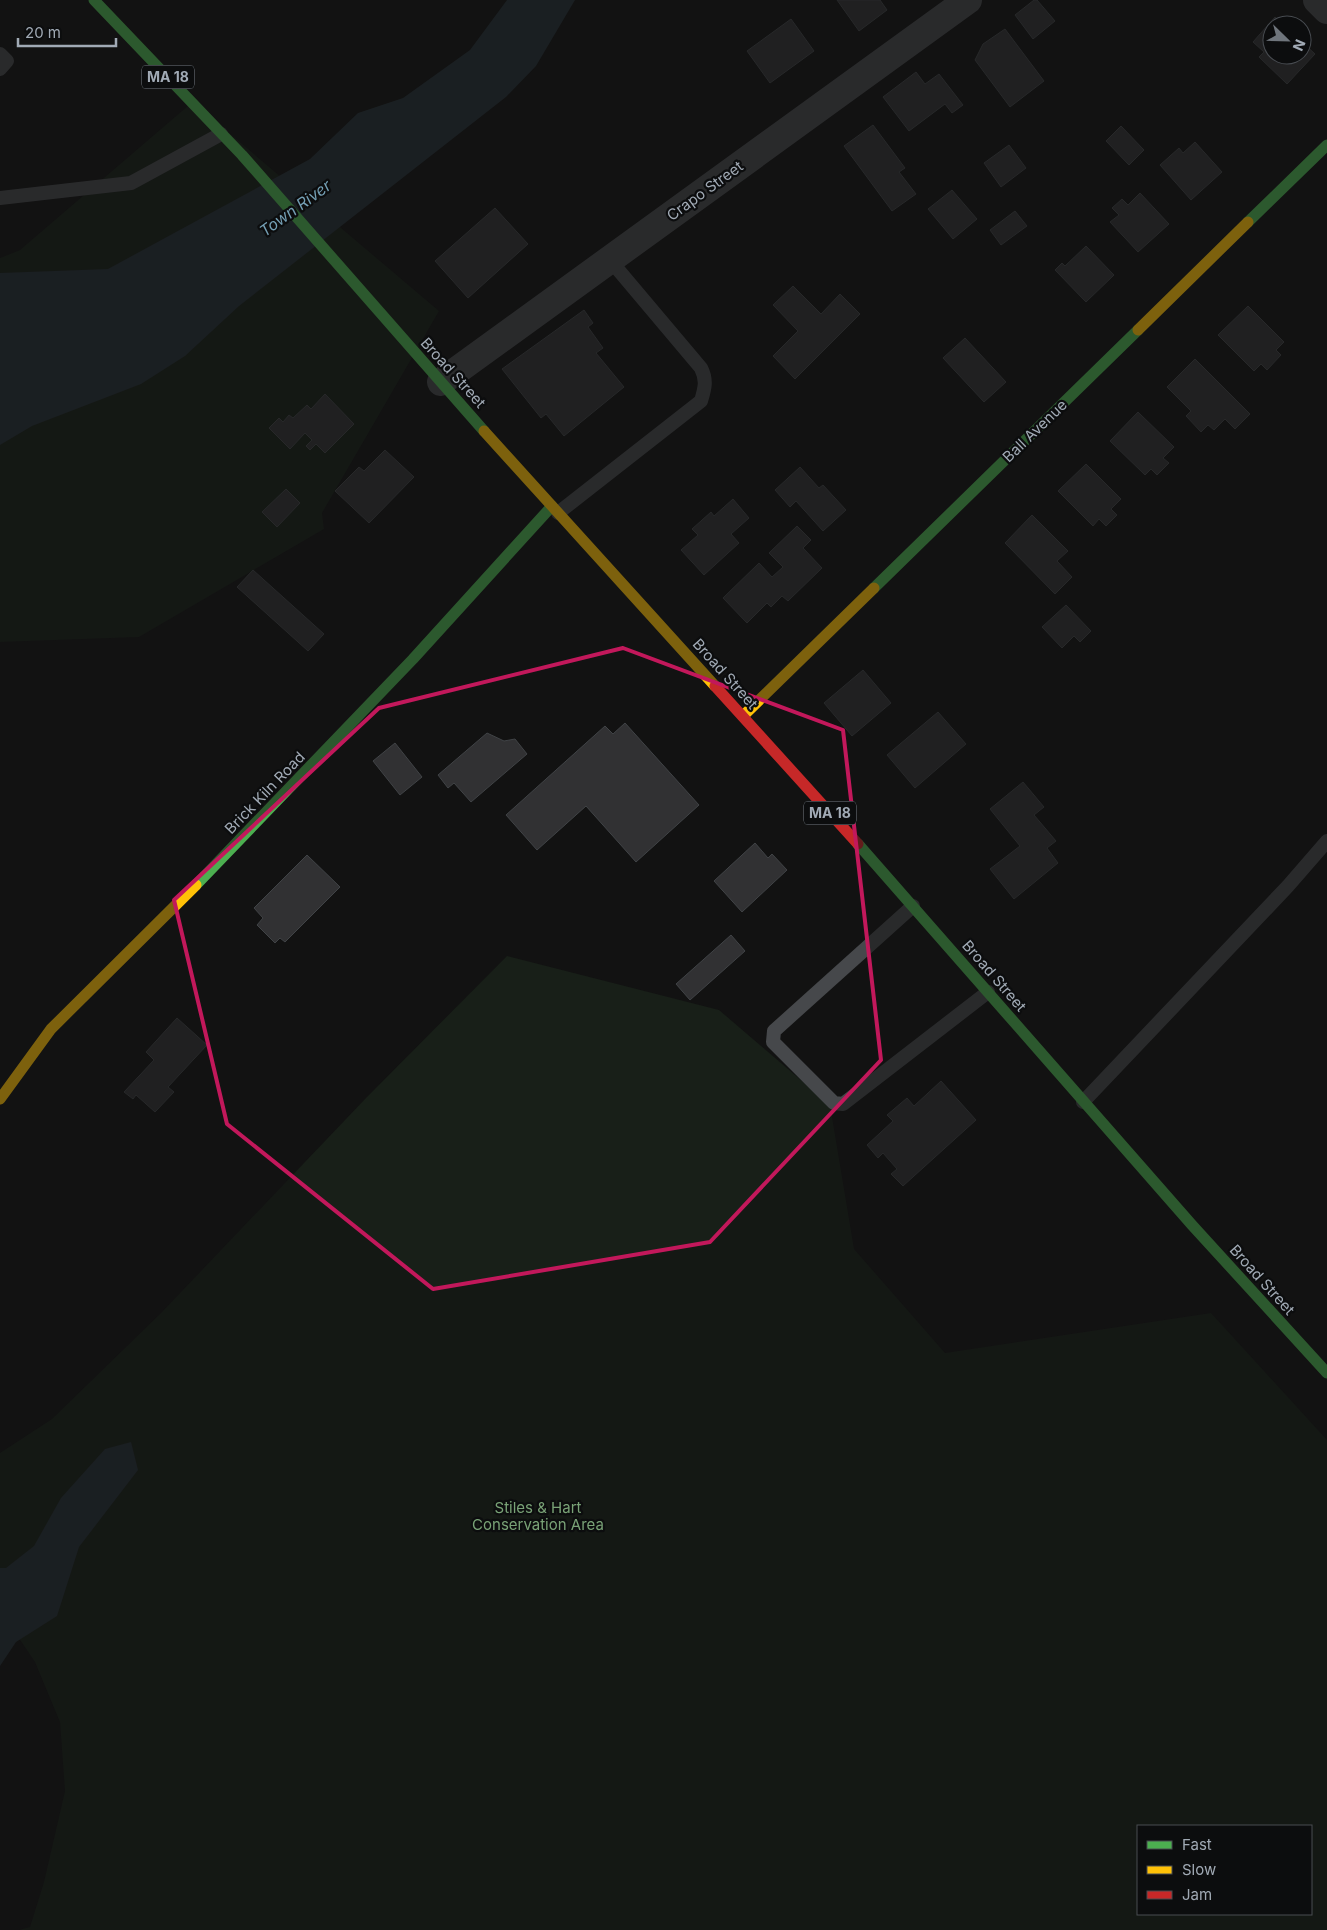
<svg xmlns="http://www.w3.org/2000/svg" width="1327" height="1930" font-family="Inter,sans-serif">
	<rect width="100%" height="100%" fill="#121212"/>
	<path fill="#181f18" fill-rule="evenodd" d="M 196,99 L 222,127 L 439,311 L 322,513 L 324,529 L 139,637 L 0,642 L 0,258 L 20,250 Z
		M 507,956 L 719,1010 L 830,1105 L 854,1249 L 945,1353 L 1211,1313 L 1327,1440 L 1327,1930 L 19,1930 L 30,1927 L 44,1882 L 65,1791 L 60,1722 L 35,1662 L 0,1610 L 0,1453 L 52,1419 L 161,1313 L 366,1098 ZM 1138,1826 L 1311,1826 L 1311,1914 L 1138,1914 Z"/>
	<path fill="#252f35" d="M 507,0 L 575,0 L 536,66 L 506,97 L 239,306 L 185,356 L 141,384 L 32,426 L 0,445 L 0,273 L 108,269 L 310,159 L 358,113 L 403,98 L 470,50 Z
		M 131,1442 L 138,1470 L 79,1547 L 57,1616 L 16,1642 L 0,1666 L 0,1568 L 6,1568 L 34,1546 L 61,1498 L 105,1449 Z"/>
	<path fill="#313133" stroke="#404346" d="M 837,0 L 880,0 L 887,10 L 859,31 Z
		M 1034,0 L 1037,0 L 1055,21 L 1033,39 L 1015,15 Z
		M 1275,17 L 1284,25 L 1272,25 L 1272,55 L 1302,55 L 1302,42 L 1315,54 L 1287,84 L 1259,57 L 1264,52 L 1253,42 Z
		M 791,19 L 814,51 L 770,83 L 747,51 Z
		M 1005,29 L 1044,81 L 1010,107 L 975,60 L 983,44 Z
		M 916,72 L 925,84 L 939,74 L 963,105 L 952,113 L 945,104 L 909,131 L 883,97 Z
		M 873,125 L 905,168 L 899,172 L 916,194 L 892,211 L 844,146 Z
		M 1121,126 L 1144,150 L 1129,165 L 1106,141 Z
		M 1195,142 L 1222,172 L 1191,200 L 1160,165 L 1179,148 L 1183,153 Z
		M 1009,145 L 1026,168 L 1001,187 L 984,163 Z
		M 952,190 L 977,219 L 953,239 L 928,209 Z
		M 1140,193 L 1169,224 L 1138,252 L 1110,222 L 1119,215 L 1112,208 L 1122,199 L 1128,205 Z
		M 495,208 L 528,244 L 468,298 L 435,261 Z
		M 1015,211 L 1027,226 L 1001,245 L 990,230 Z
		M 1086,246 L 1114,275 L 1086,302 L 1055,270 L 1062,263 L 1065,266 Z
		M 793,286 L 821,314 L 840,294 L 860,314 L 795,379 L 773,356 L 798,331 L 773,305 Z
		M 1248,306 L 1284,342 L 1276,350 L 1281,355 L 1267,370 L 1261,364 L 1254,371 L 1218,335 Z
		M 584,310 L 593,323 L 588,327 L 603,348 L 596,353 L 624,387 L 564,436 L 546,414 L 541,418 L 502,369 Z
		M 965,338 L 1006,382 L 984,402 L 943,358 Z
		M 1195,359 L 1250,414 L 1235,429 L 1225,419 L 1214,430 L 1208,425 L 1201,432 L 1186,416 L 1191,411 L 1167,387 Z
		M 325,394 L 354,424 L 325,453 L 316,444 L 310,450 L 306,446 L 312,440 L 305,433 L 290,449 L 269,428 L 279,418 L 283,422 L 289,415 L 293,418 L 307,405 L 311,409 Z
		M 1138,412 L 1174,447 L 1163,458 L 1169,463 L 1157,475 L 1151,469 L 1145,475 L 1110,441 Z
		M 385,450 L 414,477 L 369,523 L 335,491 L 359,467 L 364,471 Z
		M 1086,464 L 1121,499 L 1111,509 L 1117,515 L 1106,526 L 1099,519 L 1093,526 L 1058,491 Z
		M 800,467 L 819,488 L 823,485 L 846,510 L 823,531 L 796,501 L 790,507 L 775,490 Z
		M 286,489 L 300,503 L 277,527 L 262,512 Z
		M 733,499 L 749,518 L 731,534 L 739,543 L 704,575 L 681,550 L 698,535 L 692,529 L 711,512 L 714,516 Z
		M 1032,515 L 1068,551 L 1057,561 L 1072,577 L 1055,594 L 1005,543 Z
		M 797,526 L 811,540 L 803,548 L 822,568 L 788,601 L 782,596 L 771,607 L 767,603 L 747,623 L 723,598 L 759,563 L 772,577 L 783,567 L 769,553 Z
		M 253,570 L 324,634 L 308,651 L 237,587 Z
		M 1066,605 L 1091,631 L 1080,642 L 1074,636 L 1062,648 L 1042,627 Z
		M 863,670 L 891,703 L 852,736 L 824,703 Z
		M 938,712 L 966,744 L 915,788 L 887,755 Z
		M 625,723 L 699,805 L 636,862 L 586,806 L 537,850 L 506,815 L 605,726 L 613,734 Z
		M 487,733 L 504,741 L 515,739 L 527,754 L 471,802 L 454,783 L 448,788 L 438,775 Z
		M 395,743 L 422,777 L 400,795 L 373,761 Z
		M 1023,782 L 1044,807 L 1034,815 L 1056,841 L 1047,848 L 1058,863 L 1014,899 L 990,869 L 1020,846 L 990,809 Z
		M 755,843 L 768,858 L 772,854 L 787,870 L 742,912 L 714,881 Z
		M 307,855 L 340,887 L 285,942 L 280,938 L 275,943 L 257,925 L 263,918 L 254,908 Z
		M 731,935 L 745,951 L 690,1000 L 676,984 Z
		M 177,1018 L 207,1045 L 168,1087 L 174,1092 L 155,1112 L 136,1095 L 133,1099 L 124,1092 L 154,1060 L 146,1052 Z
		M 941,1081 L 976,1120 L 903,1186 L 891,1174 L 897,1169 L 883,1153 L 878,1158 L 867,1145 L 893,1121 L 887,1115 L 907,1098 L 914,1106 Z"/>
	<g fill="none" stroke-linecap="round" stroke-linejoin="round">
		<path stroke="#46484b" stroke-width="14" d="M 0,54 L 7,61 L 0,69
			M 0,198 L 131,183 L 221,134
			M 558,513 L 701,401 C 705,388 707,380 701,368 L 610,260
			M 913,906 L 774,1031 L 773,1042 L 834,1103 L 843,1104 L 988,992
			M 1083,1102 L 1288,886 L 1327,841"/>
		<path stroke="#46484b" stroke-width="28" d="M 1317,0 L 1327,10
			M 441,382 L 968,0"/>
		<path stroke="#4caf50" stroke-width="11" d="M 94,0 L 242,155 L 484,431
			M 1248,222 L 1327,145
			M 874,588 L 1138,330
			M 858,844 L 1192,1225 L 1327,1373
			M 196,885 L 413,659 L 552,506"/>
		<path stroke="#ffc107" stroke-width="11" d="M 1138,330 L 1248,222
			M 484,431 L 715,686
			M 743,716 L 874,588
			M 0,1099 L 51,1029 L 196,885"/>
		<path stroke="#c62828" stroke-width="11" d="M 715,686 L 858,844"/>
	</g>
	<path d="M0 0H1327V1930H0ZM 623,648 L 843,730 L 881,1060 L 710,1242 L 433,1289 L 227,1124 L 174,900 L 379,708 Z" fill="#121212" fill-opacity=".55" fill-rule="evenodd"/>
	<path fill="none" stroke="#c2185b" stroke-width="4" stroke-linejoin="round" d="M 623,648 L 843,730 L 881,1060 L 710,1242 L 433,1289 L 227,1124 L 174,900 L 379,708 Z"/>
	<g text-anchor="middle" stroke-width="4.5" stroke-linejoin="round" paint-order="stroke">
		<g fill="#0c0d0e" stroke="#747b83" stroke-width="1">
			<rect x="142" y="65.5" width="52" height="23" rx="4"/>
			<rect x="804" y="801.5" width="52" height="23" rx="4"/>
		</g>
		<g font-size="14" font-weight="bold" fill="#a1aab5">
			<text x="168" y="82">MA 18</text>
			<text x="830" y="818">MA 18</text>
		</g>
		<g font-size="15" fill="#a1aab5" stroke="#0c0d0e">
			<text transform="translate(705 191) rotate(-36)" y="5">Crapo Street</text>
			<text transform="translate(453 373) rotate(48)" y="5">Broad Street</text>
			<text transform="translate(1035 431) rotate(-44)" y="5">Ball Avenue</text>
			<text transform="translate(725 674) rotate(48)" y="5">Broad Street</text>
			<text transform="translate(265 793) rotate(-46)" y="5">Brick Kiln Road</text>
			<text transform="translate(994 976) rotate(49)" y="5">Broad Street</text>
			<text transform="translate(1262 1280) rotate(48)" y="5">Broad Street</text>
		</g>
		<g font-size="15" fill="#79a276" stroke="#0c0d0e">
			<text x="538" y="1513">Stiles &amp; Hart<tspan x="538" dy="17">Conservation Area</tspan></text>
		</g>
		<g font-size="16" font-style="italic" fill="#749fb4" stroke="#0c0d0e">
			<text transform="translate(295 208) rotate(-36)" y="6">Town River</text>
		</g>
	</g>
	<rect x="1137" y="1825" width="175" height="90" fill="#0c0d0e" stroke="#484c51"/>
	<rect x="1147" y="1841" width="25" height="8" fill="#4caf50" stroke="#484c51"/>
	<text x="1182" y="1850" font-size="15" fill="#a1aab5">Fast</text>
	<rect x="1147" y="1866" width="25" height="8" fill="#ffc107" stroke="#484c51"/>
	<text x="1182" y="1875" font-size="15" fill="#a1aab5">Slow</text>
	<rect x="1147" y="1891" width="25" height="8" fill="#c62828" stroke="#484c51"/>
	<text x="1182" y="1900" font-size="15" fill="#a1aab5">Jam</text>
	<g transform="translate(1287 40) rotate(113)"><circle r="24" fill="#0c0d0e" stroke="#484c51"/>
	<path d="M0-4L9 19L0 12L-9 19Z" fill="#6f757c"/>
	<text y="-8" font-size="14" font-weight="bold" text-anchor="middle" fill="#a1aab5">N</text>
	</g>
	<path d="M18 38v8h98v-8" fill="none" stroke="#a1aab5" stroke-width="2.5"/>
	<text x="25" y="38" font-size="15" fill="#a1aab5" stroke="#0c0d0e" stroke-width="4" paint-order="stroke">20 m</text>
</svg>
